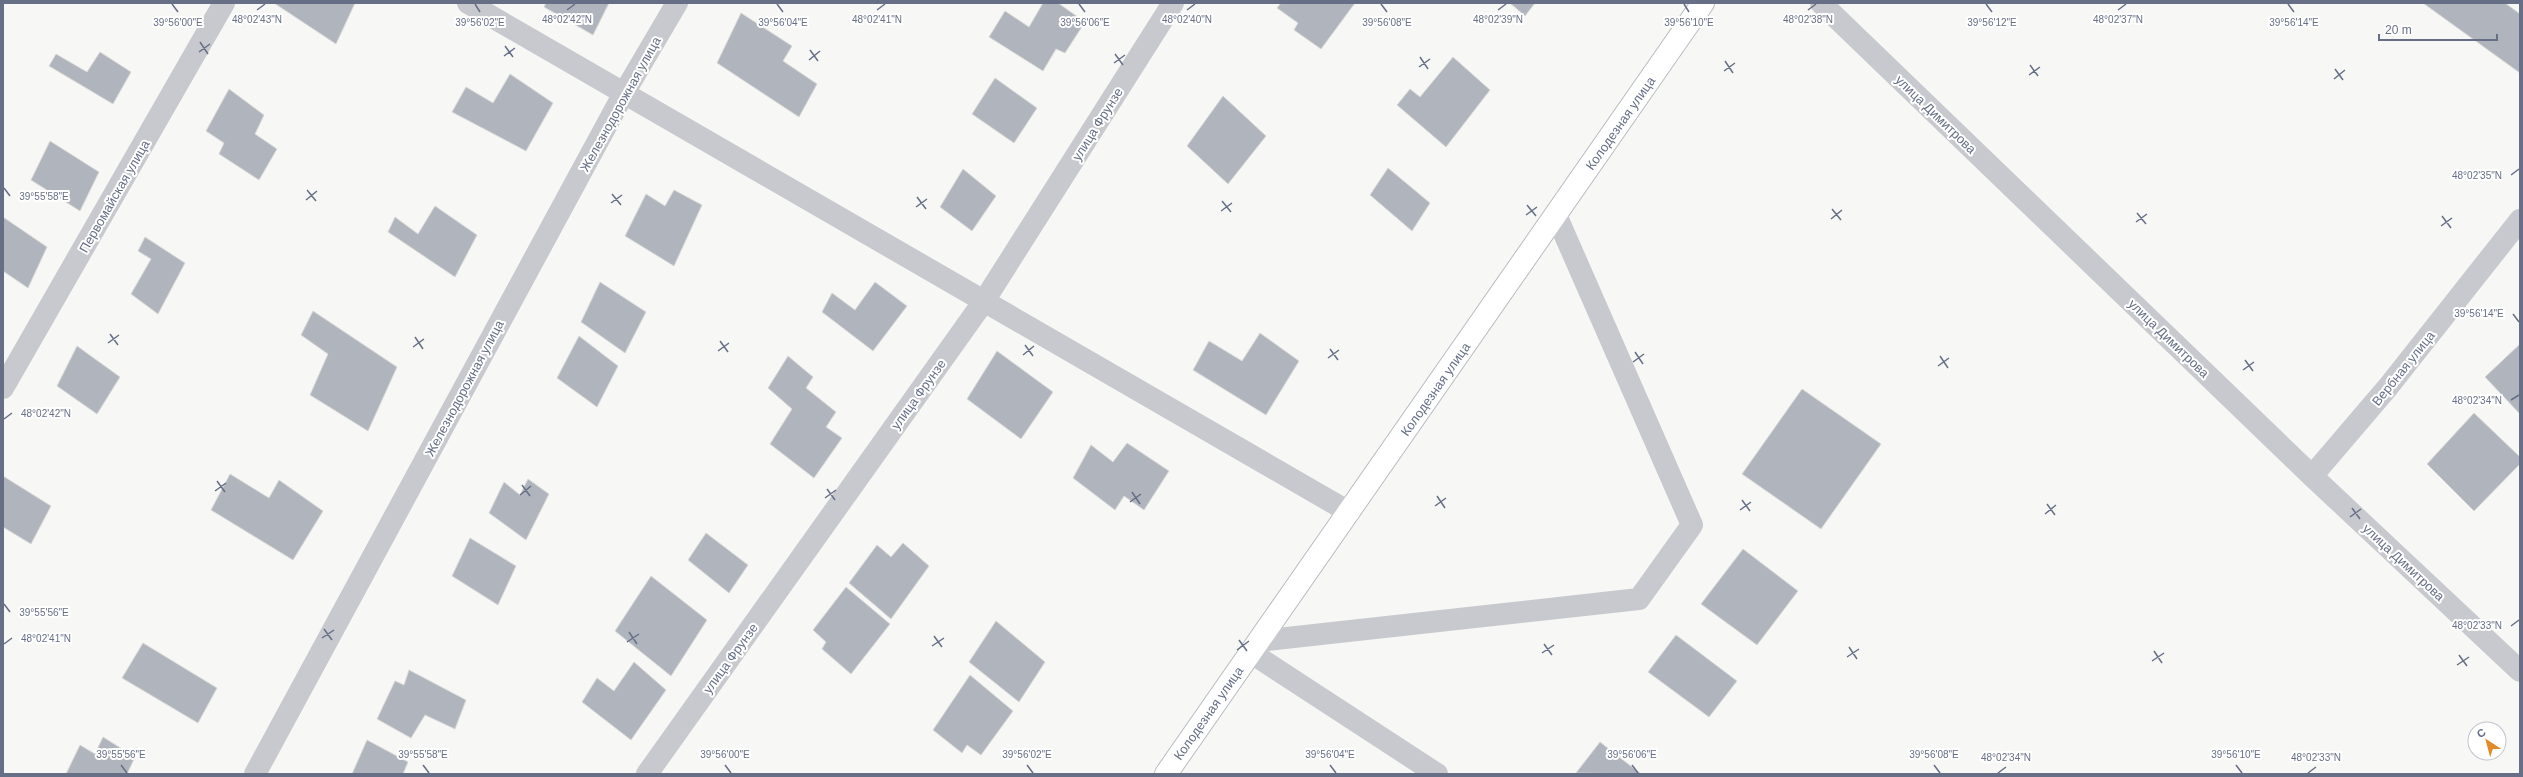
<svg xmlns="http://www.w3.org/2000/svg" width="2523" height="777" font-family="Helvetica,sans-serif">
	<rect width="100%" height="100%" fill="#f7f8f5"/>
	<path fill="#b0b4bd" stroke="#d8d9d7" d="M 274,3 L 355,3 L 336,44 Z
		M 546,3 L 609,3 L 593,35 L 544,7 Z
		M 1043,3 L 1058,3 L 1085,22 L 1065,53 L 1056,49 L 1043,71 L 989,37 L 1005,11 L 1029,27 Z
		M 1281,3 L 1355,3 L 1321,49 L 1294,30 L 1298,23 L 1277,8 Z
		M 1510,3 L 1535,3 L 1525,16 Z
		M 2423,3 L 2505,3 L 2520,14 L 2520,73 Z
		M 741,13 L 792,46 L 783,61 L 817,84 L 799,117 L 717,63 Z
		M 100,52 L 131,72 L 113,104 L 49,66 L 56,54 L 87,72 Z
		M 1453,57 L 1490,90 L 1446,147 L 1397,105 L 1410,89 L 1420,97 Z
		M 510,74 L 553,103 L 526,151 L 452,112 L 466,87 L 493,103 Z
		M 995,78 L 1037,108 L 1014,143 L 972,114 Z
		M 229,89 L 264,115 L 255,134 L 277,149 L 259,180 L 219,154 L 224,143 L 206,131 Z
		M 1223,96 L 1266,136 L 1228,184 L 1187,146 Z
		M 50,141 L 99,172 L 80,211 L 31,180 Z
		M 1388,168 L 1430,203 L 1412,231 L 1370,195 Z
		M 963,169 L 996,196 L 972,231 L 940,207 Z
		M 674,190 L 702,205 L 674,266 L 625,236 L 646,194 L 665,206 Z
		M 435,206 L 477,235 L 455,277 L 388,232 L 395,217 L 418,234 Z
		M 3,217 L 47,247 L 28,288 L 3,271 Z
		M 145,237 L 185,263 L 158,314 L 131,294 L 151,259 L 138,251 Z
		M 600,282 L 646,312 L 625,353 L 581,322 Z
		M 875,282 L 907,306 L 873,351 L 822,312 L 832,293 L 855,310 Z
		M 313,311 L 397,367 L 368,431 L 310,395 L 328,354 L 301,335 Z
		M 1260,333 L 1299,361 L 1266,415 L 1193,370 L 1209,341 L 1242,361 Z
		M 579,336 L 618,366 L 597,407 L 557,378 Z
		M 2520,344 L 2520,414 L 2485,377 Z
		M 77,346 L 120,377 L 97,414 L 57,386 Z
		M 997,351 L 1053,392 L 1021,439 L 967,399 Z
		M 788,356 L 813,377 L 806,388 L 836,412 L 826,427 L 842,438 L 814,478 L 770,444 L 792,409 L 768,388 Z
		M 1802,389 L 1881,444 L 1821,529 L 1742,474 Z
		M 2474,413 L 2520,457 L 2520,464 L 2474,511 L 2427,464 Z
		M 1127,443 L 1169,471 L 1144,510 L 1124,496 L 1115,510 L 1073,478 L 1091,445 L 1113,462 Z
		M 230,474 L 269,498 L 279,480 L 323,511 L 293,560 L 211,510 Z
		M 3,476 L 51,506 L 31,544 L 3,527 Z
		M 528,479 L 549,494 L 526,540 L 489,513 L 504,482 L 520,495 Z
		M 706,533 L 748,565 L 729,593 L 688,560 Z
		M 470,538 L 516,566 L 498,605 L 452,576 Z
		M 903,543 L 929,566 L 891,619 L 849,583 L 877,545 L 891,557 Z
		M 1743,549 L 1798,591 L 1757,645 L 1701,604 Z
		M 651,576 L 707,620 L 671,676 L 615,631 Z
		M 846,587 L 890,624 L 851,674 L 822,649 L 826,642 L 813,630 Z
		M 996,621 L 1045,662 L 1019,702 L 969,662 Z
		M 1676,635 L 1737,681 L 1709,717 L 1648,672 Z
		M 143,643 L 217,688 L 198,723 L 122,678 Z
		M 634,662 L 666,690 L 631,740 L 582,702 L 597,678 L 614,691 Z
		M 409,670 L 466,700 L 455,729 L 425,715 L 411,738 L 377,719 L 395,681 L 404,685 Z
		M 970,675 L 1013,711 L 981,755 L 967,745 L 962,753 L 933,730 Z
		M 103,737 L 135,757 L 127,774 L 66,774 L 80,745 L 95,754 Z
		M 367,740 L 408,762 L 403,774 L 352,774 Z
		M 1600,742 L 1641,774 L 1576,773 Z"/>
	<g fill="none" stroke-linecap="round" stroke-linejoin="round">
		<g stroke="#babcc1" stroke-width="24">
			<path id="major" d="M 1166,774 L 1703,3"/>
		</g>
		<path stroke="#c8c9ce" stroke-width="22" d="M 468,3 L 1349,512
			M 1821,3 L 2312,476 L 2520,671
			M 3,388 L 224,3
			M 2312,476 L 2388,387 L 2520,220
			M 1259,641 L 1639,599 L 1692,525 L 1556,215
			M 1250,652 L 1437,774
			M 255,774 L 624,93 L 677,3
			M 647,774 L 984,301 L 1173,3"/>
		<use href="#major" stroke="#fff" stroke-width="22"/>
	</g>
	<path fill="none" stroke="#666f86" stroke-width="1.5" d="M 172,4 L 178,12M 475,4 L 480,12M 777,4 L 783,12M 1079,4 L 1085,12M 1381,4 L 1387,12M 1684,4 L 1689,12M 1986,4 L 1992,12M 2288,4 L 2294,12M 257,10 L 265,4M 567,10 L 575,4M 877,10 L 885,4M 1187,10 L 1195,4M 1498,10 L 1506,4M 1808,10 L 1816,4M 2118,10 L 2126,4M 200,42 L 208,54M 505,46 L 513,57M 810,50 L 818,61M 199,52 L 210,44M 1115,54 L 1123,65M 504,56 L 515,48M 1420,57 L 1428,69M 809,60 L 820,51M 1725,61 L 1733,73M 1114,63 L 1125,55M 2030,65 L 2038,76M 1419,67 L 1430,59M 2335,69 L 2343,80M 1724,71 L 1735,63M 2029,75 L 2040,67M 2334,79 L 2345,70M 2511,175 L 2519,169M 4,188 L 10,196M 307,190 L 316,201M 612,194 L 621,205M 917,197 L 926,209M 306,200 L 317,191M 1222,201 L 1231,212M 611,203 L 622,195M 1527,205 L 1536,216M 916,207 L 927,199M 1832,209 L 1841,220M 1221,211 L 1232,203M 2137,213 L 2146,224M 1526,215 L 1537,207M 2442,216 L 2451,228M 1831,219 L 1842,210M 2136,222 L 2147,214M 2441,226 L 2452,218M 2513,314 L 2519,322M 110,334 L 118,345M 415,337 L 423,349M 720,341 L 728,352M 108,343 L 119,335M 1025,345 L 1033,356M 413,347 L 424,339M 1330,349 L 1338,360M 718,351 L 729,343M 1635,352 L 1643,364M 1023,355 L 1034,346M 1940,356 L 1948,368M 1328,358 L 1339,350M 2245,360 L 2253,371M 1633,362 L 1644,354M 1938,366 L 1949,358M 2243,370 L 2254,362M 2511,400 L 2519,395M 4,419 L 12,413M 217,481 L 225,492M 522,485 L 530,496M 827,489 L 835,500M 215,491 L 226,483M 1132,492 L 1140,504M 520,495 L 531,486M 1437,496 L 1445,508M 825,498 L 836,490M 1742,500 L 1750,511M 1130,502 L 1141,494M 2047,504 L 2055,515M 1435,506 L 1446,498M 2352,508 L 2360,519M 1740,510 L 1751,502M 2045,514 L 2056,505M 2350,517 L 2361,509M 4,604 L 10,612M 2511,626 L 2519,620M 324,629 L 332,640M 629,632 L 637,644M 934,636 L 942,647M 322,638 L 334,630M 1239,640 L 1247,651M 627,642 L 639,634M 4,644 L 12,638M 1544,644 L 1552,655M 932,646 L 944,638M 1849,647 L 1857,659M 1237,650 L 1249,641M 2154,651 L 2162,663M 1542,653 L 1554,645M 2459,655 L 2467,666M 1847,657 L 1859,649M 2152,661 L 2164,653M 2457,665 L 2469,657M 121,765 L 127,773M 423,765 L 429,773M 725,765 L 731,773M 1027,765 L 1033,773M 1330,765 L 1336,773M 1632,765 L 1638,773M 1934,765 L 1940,773M 2236,765 L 2242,773M 1998,773 L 2006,767M 2308,773 L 2316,767"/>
	<g text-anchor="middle" stroke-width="4" stroke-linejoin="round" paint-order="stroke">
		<g font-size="13" fill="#666f86" stroke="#fff">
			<text transform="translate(620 104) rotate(-61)" y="5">Железнодорожная улица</text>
			<text transform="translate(1936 114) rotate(44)" y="5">улица Димитрова</text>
			<text transform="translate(1620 123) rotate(-55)" y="5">Колодезная улица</text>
			<text transform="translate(1097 124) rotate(-58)" y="5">улица Фрунзе</text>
			<text transform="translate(114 196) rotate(-60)" y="5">Первомайская улица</text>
			<text transform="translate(2169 338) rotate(44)" y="5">улица Димитрова</text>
			<text transform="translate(2403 368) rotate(-51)" y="5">Вербная улица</text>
			<text transform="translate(464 388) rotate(-62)" y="5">Железнодорожная улица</text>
			<text transform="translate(1435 389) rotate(-55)" y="5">Колодезная улица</text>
			<text transform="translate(918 394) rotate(-54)" y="5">улица Фрунзе</text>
			<text transform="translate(2404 562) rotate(43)" y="5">улица Димитрова</text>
			<text transform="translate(730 658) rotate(-54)" y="5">улица Фрунзе</text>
			<text transform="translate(1208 713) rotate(-55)" y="5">Колодезная улица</text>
		</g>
	</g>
	<g font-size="10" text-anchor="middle" fill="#666f86" stroke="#fff" stroke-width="4" stroke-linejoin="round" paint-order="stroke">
		<text x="257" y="23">48°02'43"N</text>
		<text x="567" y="23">48°02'42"N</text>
		<text x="877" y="23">48°02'41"N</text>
		<text x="1187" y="23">48°02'40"N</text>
		<text x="1498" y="23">48°02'39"N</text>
		<text x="1808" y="23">48°02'38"N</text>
		<text x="2118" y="23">48°02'37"N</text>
		<text x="178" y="26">39°56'00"E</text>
		<text x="480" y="26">39°56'02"E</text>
		<text x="783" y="26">39°56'04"E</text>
		<text x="1085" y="26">39°56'06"E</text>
		<text x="1387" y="26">39°56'08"E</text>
		<text x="1689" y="26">39°56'10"E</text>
		<text x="1992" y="26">39°56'12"E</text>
		<text x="2294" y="26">39°56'14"E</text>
		<text x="2477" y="179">48°02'35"N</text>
		<text x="44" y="200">39°55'58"E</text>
		<text x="2479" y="317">39°56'14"E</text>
		<text x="2477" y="404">48°02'34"N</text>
		<text x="46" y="417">48°02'42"N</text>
		<text x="44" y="616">39°55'56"E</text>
		<text x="2477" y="629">48°02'33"N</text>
		<text x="46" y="642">48°02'41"N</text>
		<text x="121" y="758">39°55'56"E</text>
		<text x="423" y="758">39°55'58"E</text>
		<text x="725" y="758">39°56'00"E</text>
		<text x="1027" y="758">39°56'02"E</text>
		<text x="1330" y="758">39°56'04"E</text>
		<text x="1632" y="758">39°56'06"E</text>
		<text x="1934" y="758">39°56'08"E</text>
		<text x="2236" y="758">39°56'10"E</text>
		<text x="2006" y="761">48°02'34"N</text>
		<text x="2316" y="761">48°02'33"N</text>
	</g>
	<rect width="2523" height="777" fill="none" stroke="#666f86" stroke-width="8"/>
	<g transform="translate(2487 741) rotate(324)"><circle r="19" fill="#ffffff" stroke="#c2c5cf"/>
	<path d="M0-3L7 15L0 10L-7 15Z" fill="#e48a28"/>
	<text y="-6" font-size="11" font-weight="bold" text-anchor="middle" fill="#666f86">С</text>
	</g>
	<path d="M2379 34v6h118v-6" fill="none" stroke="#666f86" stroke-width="2"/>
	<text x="2385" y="34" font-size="12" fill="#666f86" stroke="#ffffff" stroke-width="3" paint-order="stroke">20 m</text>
</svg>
